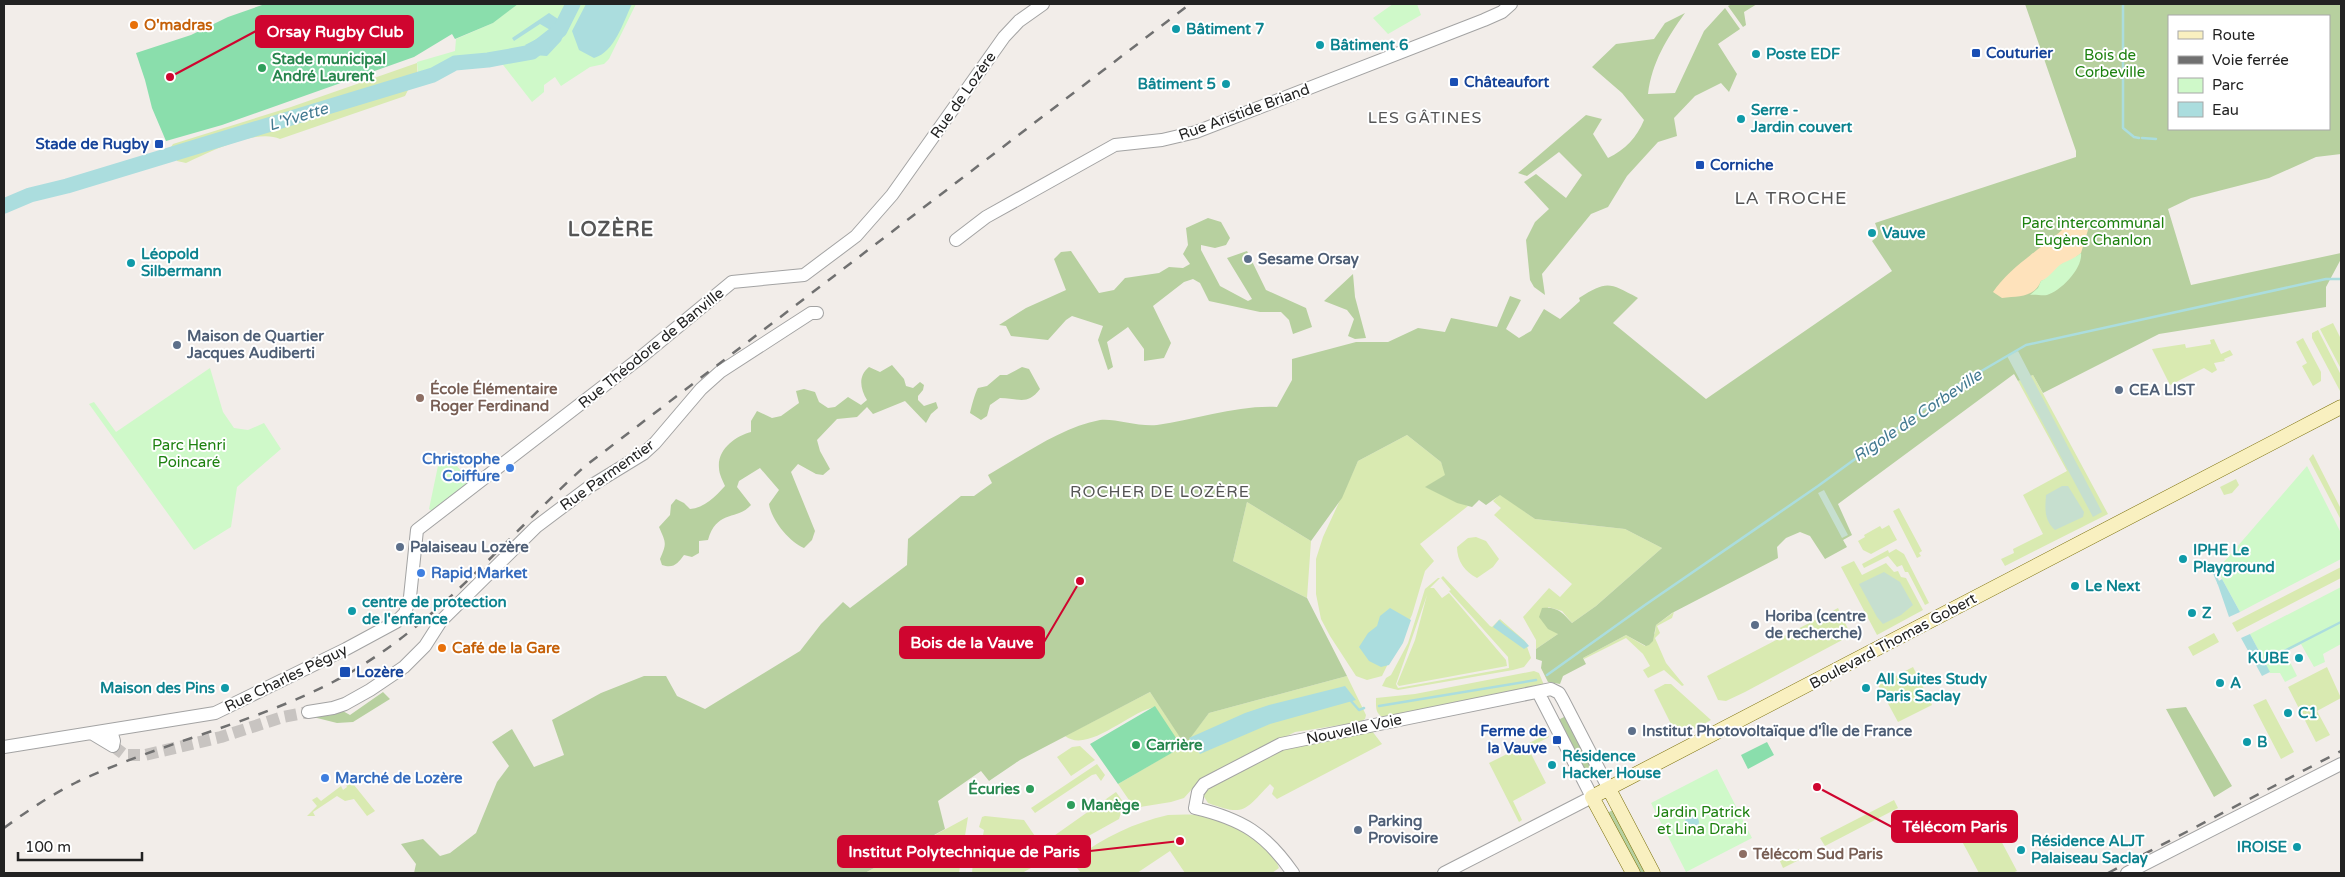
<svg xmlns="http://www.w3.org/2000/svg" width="2345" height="877" font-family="'Varela Round',sans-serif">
	<rect width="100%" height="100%" fill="#f2ede9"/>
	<path fill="#d9eab1" d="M 417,63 L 418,85 L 408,90 L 405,96 L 280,139 C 257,128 209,152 186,163 L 177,161 L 171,147 L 173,144 L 291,107 Z
		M 2333,323 L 2341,339 L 2341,369 L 2320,329 Z
		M 2318,330 L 2341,375 L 2340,391 L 2312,338 L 2312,333 Z
		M 2303,338 L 2321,372 L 2321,381 L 2313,386 L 2302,366 L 2307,363 L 2296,342 Z
		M 2214,339 L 2221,354 L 2230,350 L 2233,355 L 2224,359 L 2225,361 L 2214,363 L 2217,370 L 2212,373 L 2204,368 L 2170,385 L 2152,349 L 2185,344 L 2186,348 L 2211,344 L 2210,340 Z
		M 2033,375 L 2108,514 L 2005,566 L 2001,559 L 2014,553 L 2013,549 L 2043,534 L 2023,495 L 2067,471 L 2018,381 Z
		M 1407,435 L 1441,462 L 1446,475 L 1426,487 L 1468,506 L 1420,544 L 1434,561 L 1425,571 L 1412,615 L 1382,676 L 1367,680 L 1356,676 L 1330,636 L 1321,619 L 1316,594 L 1316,559 L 1323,537 L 1358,461 Z
		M 2313,454 L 2341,509 L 2341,520 L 2309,459 Z
		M 2236,479 L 2239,485 L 2232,493 L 2224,495 L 2220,487 Z
		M 1500,494 L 1535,519 L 1625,529 L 1662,548 L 1596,606 L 1572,623 L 1562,611 L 1548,607 L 1558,634 L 1536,649 L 1536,640 L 1523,617 L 1549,588 L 1560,597 L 1572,584 L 1494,515 L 1501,508 L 1493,501 Z
		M 1247,502 L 1311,541 L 1307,598 L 1233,561 Z
		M 1899,508 L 1922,551 L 1919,553 L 1921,556 L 1917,558 L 1893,511 Z
		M 1889,525 L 1897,540 L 1871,554 L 1863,550 L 1858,541 L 1865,537 L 1864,535 L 1880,526 L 1882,529 Z
		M 1476,537 L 1486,541 L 1499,559 L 1493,567 L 1477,578 C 1465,572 1457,561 1457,547 L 1468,538 Z
		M 1896,549 L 1904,554 L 1929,603 L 1925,605 L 1908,572 L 1905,572 L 1902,565 L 1897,567 L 1888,556 L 1864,568 L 1862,564 L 1888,550 L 1889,553 Z
		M 1854,561 L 1862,575 L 1886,563 L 1894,572 L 1898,571 L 1901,577 L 1906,578 L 1923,610 L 1877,635 L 1841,567 Z
		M 2341,567 L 2341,578 L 2237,632 L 2232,623 Z
		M 1443,576 L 1490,626 L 1492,627 L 1500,619 L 1525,641 L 1531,658 L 1524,667 L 1513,670 L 1398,690 L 1382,686 L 1386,678 L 1391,675 L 1408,643 L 1425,589 L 1438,578 L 1440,578 L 1430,588 L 1434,588 L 1442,598 L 1449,593 L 1506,660 L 1507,666 L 1399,686 L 1397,684 L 1415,640 L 1427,595 L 1396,684 L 1398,688 L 1509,668 L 1508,657 L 1449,591 L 1451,590 L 1441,578 Z
		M 1838,608 L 1849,631 L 1846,638 L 1745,692 L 1726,701 L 1718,700 L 1707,676 Z
		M 1674,612 L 1672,618 L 1657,626 L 1660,633 L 1655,638 L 1666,663 L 1684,685 L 1682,686 L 1664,670 L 1648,678 L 1643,670 L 1650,666 L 1643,654 L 1626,638 L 1584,659 L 1583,658 L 1626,635 L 1645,646 L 1655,633 L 1656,625 Z
		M 2214,633 L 2219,642 L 2193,656 L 2188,647 Z
		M 1913,667 L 1932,705 L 1898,722 L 1878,685 Z
		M 2327,667 L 2341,698 L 2317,711 L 2330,735 L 2316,742 L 2288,687 Z
		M 1534,671 L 1539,673 L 1544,685 L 1386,718 C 1375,715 1376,708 1376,698 L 1415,694 Z
		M 1347,676 L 1366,715 L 1365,719 L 1360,722 L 1295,732 L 1201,779 L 1184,798 L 1171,802 L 1140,807 L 1131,803 L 1118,784 L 1181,747 L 1155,707 C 1130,711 1088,754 1065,736 L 1150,692 L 1185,744 L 1209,713 Z
		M 1665,684 L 1671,684 L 1711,720 L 1678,738 L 1654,690 Z
		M 2266,699 L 2294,752 L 2281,759 L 2253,705 Z
		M 1372,731 L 1382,744 L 1277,799 L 1272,794 L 1274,788 L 1270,784 C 1245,810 1245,817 1208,803 L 1203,795 L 1210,786 L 1289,747 Z
		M 1547,734 L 1549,737 L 1528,748 L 1546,783 L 1513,801 L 1522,820 L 1519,822 L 1489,763 Z
		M 1080,746 L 1095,760 L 1071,776 L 1057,757 L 1072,747 Z
		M 1097,764 L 1105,775 L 1101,781 L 1096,774 L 1092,775 L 1035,813 L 1031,808 Z
		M 350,780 L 375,811 L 367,816 L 354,799 L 345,801 L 337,796 L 313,812 L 315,816 L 307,816 L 317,806 L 312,800 L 317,797 L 321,801 L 341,786 L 343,790 L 347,787 L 345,783 Z
		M 1116,792 L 1124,803 L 1119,819 L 1022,873 L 972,873 L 973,862 L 979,857 L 984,830 L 979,827 L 982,817 L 985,816 L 1024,820 L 1041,845 Z
		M 1894,800 L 1898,808 L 1825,846 L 1820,838 Z
		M 1168,815 C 1177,815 1186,814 1195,815 C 1226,818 1268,837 1279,868 L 1272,873 L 1185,873 L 1170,851 L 1137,873 L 1081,873 L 1077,868 L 1076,858 C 1105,837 1133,823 1168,815 Z
		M 1988,816 L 2017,871 L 2012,873 L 1979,873 L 1957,832 Z
		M 968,817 L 959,873 L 865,873 Z
		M 1799,849 L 1803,858 L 1783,868 L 1779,859 Z"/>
	<path fill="#b7d09f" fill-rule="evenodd" d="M 1732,4 L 1757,4 L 1744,12 L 1746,25 L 1743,27 L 1728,6 Z
		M 2025,4 L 2341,4 L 2341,154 L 2316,157 L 2269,178 L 2191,198 L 2168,209 L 2191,285 L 2341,253 L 2341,259 L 2326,287 L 2326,307 L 2159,334 L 2043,393 L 2033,375 L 2018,381 L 2014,374 L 1838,504 L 1852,535 L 1843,540 L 1847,547 L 1825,559 L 1810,536 L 1800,532 L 1786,538 L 1777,547 L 1778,558 L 1672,613 L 1656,625 L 1653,641 L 1649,645 L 1646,646 L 1626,635 L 1583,658 L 1586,664 L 1563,676 L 1560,684 L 1548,682 L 1541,668 L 1542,661 L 1536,659 L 1536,649 L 1558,634 L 1548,629 L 1539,617 L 1542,608 C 1557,606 1563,613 1572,623 L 1596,606 L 1662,548 L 1625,529 L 1535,519 L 1500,495 L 1486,505 L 1479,500 L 1472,507 L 1457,503 L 1425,487 L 1445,475 L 1441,462 L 1407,435 L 1358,461 L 1342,498 L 1311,541 L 1247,502 L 1233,561 L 1307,598 L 1347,676 L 1209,713 L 1185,745 L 1150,692 L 1020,760 L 989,781 L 981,771 L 938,801 L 945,829 L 865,873 L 414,873 L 416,864 L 401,844 L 423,839 L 440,856 L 450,853 L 476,833 L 497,782 L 509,766 L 492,742 L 512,729 L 534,767 L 564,755 L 552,720 L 601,693 L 644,676 L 666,676 L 677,696 L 705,709 L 800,651 L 821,624 L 843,602 L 850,608 L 907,565 L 908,539 L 961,496 L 974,496 L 992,483 L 988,475 C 1021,456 1062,427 1100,420 C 1114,418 1138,427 1157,425 C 1196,420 1236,405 1277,407 L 1292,380 L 1292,359 L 1356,342 L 1388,342 L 1418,328 L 1445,332 L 1451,318 L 1497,327 L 1510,296 L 1521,300 L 1506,329 L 1519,338 L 1531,331 L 1544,309 L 1560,319 L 1580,301 L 1579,298 C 1608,280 1609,283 1638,298 L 1613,323 L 1706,399 L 1892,271 L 1872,241 L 1877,237 L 1878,231 L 1875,223 L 2076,157 L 2076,151 ZM 2169,16 L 2329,16 L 2329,129 L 2169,129 Z
		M 1725,8 L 1740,29 L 1718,44 L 1737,74 L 1729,92 L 1721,83 L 1695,96 L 1674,118 L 1677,136 L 1658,142 L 1627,176 L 1608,207 L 1591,214 L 1542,274 L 1545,295 L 1534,287 L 1530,280 L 1526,240 L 1535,222 L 1549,209 L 1524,182 L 1536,174 L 1566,198 L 1582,175 L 1559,152 L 1527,176 L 1518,173 L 1586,115 L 1602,119 L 1593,134 L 1608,158 C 1625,150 1637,137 1644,120 L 1622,93 L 1592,67 L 1616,44 L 1654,39 L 1665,23 L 1685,13 C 1667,38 1652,62 1648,94 L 1675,93 L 1704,31 Z
		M 1208,218 L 1221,222 L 1230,238 L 1226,245 L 1215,248 L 1201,245 L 1201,250 L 1220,286 L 1248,301 L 1252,299 L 1227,258 L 1247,251 L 1266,290 L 1306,308 L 1312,327 L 1293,334 L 1289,320 L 1281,312 L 1260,312 L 1209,301 L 1200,283 L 1193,279 L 1184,282 L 1153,306 L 1171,343 L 1164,358 L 1144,361 L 1144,349 L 1128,327 L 1107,342 L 1113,367 L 1108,370 L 1098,340 L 1103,326 L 1072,316 L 1066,320 L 1048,340 L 1011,336 L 1006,326 L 999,325 L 1026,308 L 1066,290 L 1054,259 L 1061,252 L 1071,251 L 1099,293 L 1114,290 L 1125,278 L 1159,273 L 1169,267 L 1183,268 L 1190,264 L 1183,254 L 1188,245 L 1186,228 Z
		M 1353,274 L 1355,297 L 1366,338 L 1355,339 L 1348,336 L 1354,319 L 1347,310 L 1324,301 Z
		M 892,365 L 904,379 L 906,386 L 913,388 L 920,382 L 924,385 L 923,390 L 918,396 L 918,400 L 924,406 L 936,402 L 938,408 L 931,414 L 926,423 L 905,401 L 873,414 L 867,407 L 857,417 L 837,419 L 817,440 L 820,451 L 830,469 L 823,475 L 816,474 L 798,464 L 791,472 L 815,531 L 812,540 L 804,548 C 789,542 771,519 769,504 L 779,490 L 760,468 L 739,481 L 737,487 L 751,505 C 737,521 717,509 708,540 L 699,541 L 699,553 L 692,557 L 684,555 C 678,563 674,569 662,565 L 660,559 C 667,543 666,543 659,527 L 670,515 L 671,505 L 676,499 L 684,503 L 690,509 C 704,508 716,496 725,486 C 723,481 719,474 719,468 C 717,449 736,436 751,432 L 751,421 L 757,411 L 772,418 L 781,416 L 799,403 L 796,391 L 804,389 L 815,392 L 819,402 L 828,408 L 835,407 L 848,397 L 861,405 L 867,400 C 860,388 858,376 869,367 L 880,372 Z
		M 1022,367 L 1029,369 L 1040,389 C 1027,406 1019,398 1000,398 L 990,405 L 987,416 L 981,420 L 970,413 C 971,408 975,393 978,388 L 987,386 L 1000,375 L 1007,375 Z
		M 383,692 L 390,699 L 353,722 L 337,723 L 313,717 L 332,715 L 341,710 L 350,715 Z
		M 2186,707 L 2232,786 L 2214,797 L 2166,709 Z
		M 1566,716 L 1597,774 L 1587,779 L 1556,721 Z
		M 1615,809 L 1648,873 L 1636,873 L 1605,814 Z"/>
	<path fill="#c6dfcf" d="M 2018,351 L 2102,512 L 2093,517 L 2007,356 Z
		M 2062,486 L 2068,486 L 2084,512 L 2083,517 L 2055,530 C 2044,520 2045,509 2046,495 Z
		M 1824,490 L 1848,535 L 1842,538 L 1818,493 Z
		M 1884,572 L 1900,582 L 1913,605 L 1901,615 L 1883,624 L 1877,617 L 1859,584 Z"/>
	<path fill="#fee2bb" d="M 2073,220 L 2079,220 L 2088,230 L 2081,253 L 2070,262 L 2062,264 L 2049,278 L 2041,281 C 2034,298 2019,296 2002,298 L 1993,292 C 2012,264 2048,245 2073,220 Z"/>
	<path fill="#cff9c9" d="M 517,4 L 636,4 L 609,59 L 604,64 L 590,67 L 561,86 L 555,77 L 544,85 L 544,92 L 532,102 L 500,61 L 455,66 L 419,81 L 417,62 L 455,51 L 456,39 L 493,23 Z
		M 1393,4 L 1417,4 L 1421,15 L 1388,34 L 1373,18 Z
		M 2081,253 C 2083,268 2061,291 2047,295 C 2042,296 2035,294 2030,295 L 2038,288 L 2041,281 C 2051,277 2055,267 2063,263 C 2070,260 2075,258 2081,253 Z
		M 210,368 L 223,412 L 234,428 L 248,430 L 264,423 L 281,449 L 237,487 L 231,527 L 194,550 L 89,404 L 94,402 L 116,432 Z
		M 439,461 L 457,466 L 471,483 L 434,513 L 429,509 Z
		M 2307,466 L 2341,533 L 2341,559 L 2240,612 L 2217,570 Z
		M 2341,587 L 2341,644 L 2323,654 L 2325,662 L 2314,667 L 2301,644 L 2285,652 L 2297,676 L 2285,682 L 2280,673 L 2270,673 L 2250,634 Z
		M 1717,769 L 1752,838 L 1686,872 L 1651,803 Z"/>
	<path fill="#8adeac" d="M 265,4 L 518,4 L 493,23 L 455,39 L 452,34 L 414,57 L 222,125 L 166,141 L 152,108 L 145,80 L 136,53 L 191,35 L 228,17 Z
		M 1155,706 L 1182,747 L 1118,784 L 1090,744 Z
		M 1767,742 L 1774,755 L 1748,769 L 1741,755 Z"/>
	<path fill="#abddde" d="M 586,4 L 632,4 C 623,22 615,52 594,58 L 579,50 L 572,31 Z
		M 572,9 L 573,13 L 561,41 L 547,56 L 533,55 L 525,45 L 552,31 L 540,24 L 514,41 L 512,38 L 549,13 L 558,19 L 562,12 Z
		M 2222,579 L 2240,612 L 2229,617 L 2217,582 Z
		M 1390,608 L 1411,620 L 1403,643 L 1389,665 L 1381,667 L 1369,661 L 1359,647 L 1368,633 L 1377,626 L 1380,616 Z
		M 1499,620 C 1509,630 1520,635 1529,646 L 1524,649 L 1493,627 Z
		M 2250,634 L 2270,672 L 2262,676 L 2241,638 Z
		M 1345,686 L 1356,700 L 1270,724 L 1200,754 L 1189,738 L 1245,713 L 1269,705 Z
		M1685 822a7 7 0 1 1 14 0a7 7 0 1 1-14 0Z"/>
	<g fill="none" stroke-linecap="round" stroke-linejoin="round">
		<path stroke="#abddde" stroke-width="2.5" d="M 2123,4 L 2123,128 L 2134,137 L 2139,138
			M 2142,138 L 2156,139
			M 2211,566 L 2219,584
			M 2263,662 L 2341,622
			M 1547,675 L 1645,605 L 1818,486 L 1954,387 L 2026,345 L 2326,279 L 2341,279
			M 1351,701 L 1359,710 L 1364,708
			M 1379,706 L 1536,680"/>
		<path stroke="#abddde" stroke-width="15" d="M 4,206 L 30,195 L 67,186 L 433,75 L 455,63 L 488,60 L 532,52 L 560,30 L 573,4"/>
		<path stroke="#c8c4c1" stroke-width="12" stroke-dasharray="12 6" stroke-linecap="butt" d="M 113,746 L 125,755 L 145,755 L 221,737 L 283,717 L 308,712"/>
		<g stroke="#a3a3a3" stroke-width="14">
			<path id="tertiary" d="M 956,240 L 986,217 L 1115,145 L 1162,140 L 1196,132 L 1484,20 L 1502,12 L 1511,4
				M 308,712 L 333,708 L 345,704 L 370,690 L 404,667 L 425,646 L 441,621 L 536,527 L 589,487 L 643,454 L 655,443 L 701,389 L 720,372 L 811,313 L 817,313
				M 93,734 L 113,746 L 114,741 L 111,730
				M 4,747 L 215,713 L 346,649 L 396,622 L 405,613 L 410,597 L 417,530 L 640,358 L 732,282 L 804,275 L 856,236 L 892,195 L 1004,37 L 1019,21 L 1043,4
				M 1293,873 C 1266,834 1242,819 1195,808 L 1198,792 L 1204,784 L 1281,744 L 1551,689 L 1559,693 L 1563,700 L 1609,789
				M 1444,873 L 1592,797 L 1538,692
				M 2127,873 L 2341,764"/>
		</g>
		<g stroke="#7a6f08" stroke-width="15">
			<path id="secondary" d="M 1609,789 L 1653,873
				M 1633,873 L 1592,797 L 2341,407"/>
		</g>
		<use href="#tertiary" stroke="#fff" stroke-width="12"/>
		<use href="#secondary" stroke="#f9f0c0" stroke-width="14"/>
		<path stroke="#707070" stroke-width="2.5" stroke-dasharray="10 10" stroke-linecap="butt" d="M 4,828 C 27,811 51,795 77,782 C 160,743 252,724 333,682 C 433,630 502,541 584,467 L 1190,4
			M 2108,873 L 2341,751"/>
	</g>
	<g fill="#e8710a" stroke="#fff" stroke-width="2">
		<circle cx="134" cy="25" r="5"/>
		<circle cx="442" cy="648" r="5"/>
	</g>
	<g fill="#0f9aa8" stroke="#fff" stroke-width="2">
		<circle cx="1176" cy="29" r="5"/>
		<circle cx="1320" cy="45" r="5"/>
		<circle cx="1756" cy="54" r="5"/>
		<circle cx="1226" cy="84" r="5"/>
		<circle cx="1741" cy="119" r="5"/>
		<circle cx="1872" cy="233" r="5"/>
		<circle cx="131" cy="263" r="5"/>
		<circle cx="2183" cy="559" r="5"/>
		<circle cx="2075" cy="586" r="5"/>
		<circle cx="352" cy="611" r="5"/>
		<circle cx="2192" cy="613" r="5"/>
		<circle cx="2299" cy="658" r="5"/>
		<circle cx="2220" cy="683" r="5"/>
		<circle cx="225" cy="688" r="5"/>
		<circle cx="1866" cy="688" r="5"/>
		<circle cx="2288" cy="713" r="5"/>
		<circle cx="2247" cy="742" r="5"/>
		<circle cx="1552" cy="765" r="5"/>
		<circle cx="2297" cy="847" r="5"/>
		<circle cx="2021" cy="850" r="5"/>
	</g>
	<g fill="#1a4fb4" stroke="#fff" stroke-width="2">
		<rect x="1971" y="48" width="10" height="10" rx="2.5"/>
		<rect x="1449" y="77" width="10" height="10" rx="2.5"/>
		<rect x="154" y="139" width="10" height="10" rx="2.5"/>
		<rect x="1695" y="160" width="10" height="10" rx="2.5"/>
		<rect x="339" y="666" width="12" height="12" rx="2.5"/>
		<rect x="1552" y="735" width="10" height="10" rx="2.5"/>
	</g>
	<g fill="#2e9e5b" stroke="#fff" stroke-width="2">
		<circle cx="262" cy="68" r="5"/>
		<circle cx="1136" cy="745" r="5"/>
		<circle cx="1030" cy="789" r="5"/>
		<circle cx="1071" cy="805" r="5"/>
	</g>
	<g fill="#5c6f8a" stroke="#fff" stroke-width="2">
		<circle cx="1248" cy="259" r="5"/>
		<circle cx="177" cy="345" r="5"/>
		<circle cx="2119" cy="390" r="5"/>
		<circle cx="400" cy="547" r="5"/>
		<circle cx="1755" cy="625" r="5"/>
		<circle cx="1632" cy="731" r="5"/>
		<circle cx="1358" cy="830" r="5"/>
	</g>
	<g fill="#8d6e63" stroke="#fff" stroke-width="2">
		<circle cx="420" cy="398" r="5"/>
		<circle cx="1743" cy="854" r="5"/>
	</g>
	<g fill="#3f7fe0" stroke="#fff" stroke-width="2">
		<circle cx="510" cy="468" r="5"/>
		<circle cx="421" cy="573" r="5"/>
		<circle cx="325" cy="778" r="5"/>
	</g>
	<g text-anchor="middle" stroke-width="4" stroke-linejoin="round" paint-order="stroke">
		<g font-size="15" font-weight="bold" fill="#c56008" stroke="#fff" text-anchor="start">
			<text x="144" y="30">O'madras</text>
			<text x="452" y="653">Café de la Gare</text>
		</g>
		<g font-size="15" font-weight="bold" fill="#0d838f" stroke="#fff" text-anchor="start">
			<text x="1186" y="34">Bâtiment 7</text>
			<text x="1330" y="50">Bâtiment 6</text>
			<text x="1766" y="59">Poste EDF</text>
			<text x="1216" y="89" text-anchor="end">Bâtiment 5</text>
			<text x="1751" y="115">Serre -<tspan x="1751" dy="17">Jardin couvert</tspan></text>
			<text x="1882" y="238">Vauve</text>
			<text x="141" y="259">Léopold<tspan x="141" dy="17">Silbermann</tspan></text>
			<text x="2193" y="555">IPHE Le<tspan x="2193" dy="17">Playground</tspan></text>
			<text x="2085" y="591">Le Next</text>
			<text x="362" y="607">centre de protection<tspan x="362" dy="17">de l'enfance</tspan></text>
			<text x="2202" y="618">Z</text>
			<text x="2289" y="663" text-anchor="end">KUBE</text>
			<text x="1876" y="684">All Suites Study<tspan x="1876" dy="17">Paris Saclay</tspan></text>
			<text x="2230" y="688">A</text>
			<text x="215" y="693" text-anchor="end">Maison des Pins</text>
			<text x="2298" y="718">C1</text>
			<text x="2257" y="747">B</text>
			<text x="1562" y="761">Résidence<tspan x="1562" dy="17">Hacker House</tspan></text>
			<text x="2031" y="846">Résidence ALJT<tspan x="2031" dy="17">Palaiseau Saclay</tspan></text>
			<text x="2287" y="852" text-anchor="end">IROISE</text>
		</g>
		<g font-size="15" font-weight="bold" fill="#164399" stroke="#fff" text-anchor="start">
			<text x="1986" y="58">Couturier</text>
			<text x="1464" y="87">Châteaufort</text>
			<text x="149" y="149" text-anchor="end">Stade de Rugby</text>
			<text x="1710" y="170">Corniche</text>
			<text x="356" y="677">Lozère</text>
			<text x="1547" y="736" text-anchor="end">Ferme de<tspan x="1547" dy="17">la Vauve</tspan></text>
		</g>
		<g font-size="15" fill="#1d810f" stroke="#fff">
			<text x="2110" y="60">Bois de<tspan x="2110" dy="17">Corbeville</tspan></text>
			<text x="2093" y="228">Parc intercommunal<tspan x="2093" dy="17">Eugène Chanlon</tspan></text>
			<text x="189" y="450">Parc Henri<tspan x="189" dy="17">Poincaré</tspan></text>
			<text x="1702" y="817">Jardin Patrick<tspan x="1702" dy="17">et Lina Drahi</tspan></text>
		</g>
		<g font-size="15" font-weight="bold" fill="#27864d" stroke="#fff" text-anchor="start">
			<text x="272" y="64">Stade municipal<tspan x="272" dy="17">André Laurent</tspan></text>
			<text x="1146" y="750">Carrière</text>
			<text x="1020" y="794" text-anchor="end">Écuries</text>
			<text x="1081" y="810">Manège</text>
		</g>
		<g font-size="15" fill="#222" stroke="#fff">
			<text transform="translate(963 95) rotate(-55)" y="5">Rue de Lozère</text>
			<text transform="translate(1244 112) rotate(-20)" y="5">Rue Aristide Briand</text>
			<text transform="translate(651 348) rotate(-39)" y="5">Rue Théodore de Banville</text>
			<text transform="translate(607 475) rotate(-35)" y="5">Rue Parmentier</text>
			<text transform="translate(1893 641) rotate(-28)" y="5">Boulevard Thomas Gobert</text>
			<text transform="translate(286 678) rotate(-26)" y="5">Rue Charles Péguy</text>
			<text transform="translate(1354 729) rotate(-12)" y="5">Nouvelle Voie</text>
		</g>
		<g font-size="15" font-weight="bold" fill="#4e5e75" stroke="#fff" text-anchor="start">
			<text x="1258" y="264">Sesame Orsay</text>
			<text x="187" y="341">Maison de Quartier<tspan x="187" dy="17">Jacques Audiberti</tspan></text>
			<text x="2129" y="395">CEA LIST</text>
			<text x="410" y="552">Palaiseau Lozère</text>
			<text x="1765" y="621">Horiba (centre<tspan x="1765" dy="17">de recherche)</tspan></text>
			<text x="1642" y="736">Institut Photovoltaïque d'Île de France</text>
			<text x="1368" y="826">Parking<tspan x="1368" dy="17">Provisoire</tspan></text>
		</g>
		<g font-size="15" font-weight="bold" fill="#785e54" stroke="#fff" text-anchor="start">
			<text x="430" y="394">École Élémentaire<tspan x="430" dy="17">Roger Ferdinand</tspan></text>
			<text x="1753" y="859">Télécom Sud Paris</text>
		</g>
		<g font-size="15" font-weight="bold" fill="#366cbe" stroke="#fff" text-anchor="start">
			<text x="500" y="464" text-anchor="end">Christophe<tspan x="500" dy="17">Coiffure</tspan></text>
			<text x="431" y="578">Rapid Market</text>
			<text x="335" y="783">Marché de Lozère</text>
		</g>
		<g font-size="16" font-style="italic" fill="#437a91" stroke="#fff">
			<text transform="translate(298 116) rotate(-17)" y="6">L'Yvette</text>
			<text transform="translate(1917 415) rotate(-34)" y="6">Rigole de Corbeville</text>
		</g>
		<g font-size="16" letter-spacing="1" fill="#555" stroke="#fff">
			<text x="1425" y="123">LES GÂTINES</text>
			<text x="1160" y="497">ROCHER DE LOZÈRE</text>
		</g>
		<g font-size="18" letter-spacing="1" fill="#555" stroke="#fff">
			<text x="1791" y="204">LA TROCHE</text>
		</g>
		<g font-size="20" font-weight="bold" letter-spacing="1" fill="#555" stroke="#fff">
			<text x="611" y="236">LOZÈRE</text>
		</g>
	</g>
	<path fill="none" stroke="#cf052f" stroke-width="2" d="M170 77L256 31M1080 581L1044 642M1817 787L1892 827M1180 841L1090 851"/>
	<g fill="#cf052f" stroke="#fff" stroke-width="2">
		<circle cx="170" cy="77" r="5"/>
		<circle cx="1080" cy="581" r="5"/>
		<circle cx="1817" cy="787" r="5"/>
		<circle cx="1180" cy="841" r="5"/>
	</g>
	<g fill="#cf052f" stroke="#cf052f" stroke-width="2">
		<rect x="256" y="16" width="157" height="31" rx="5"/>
		<rect x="900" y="627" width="144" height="31" rx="5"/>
		<rect x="1892" y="811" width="125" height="31" rx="5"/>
		<rect x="838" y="836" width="252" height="31" rx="5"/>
	</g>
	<g font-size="16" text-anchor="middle" font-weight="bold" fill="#fff">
		<text x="335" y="37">Orsay Rugby Club</text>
		<text x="972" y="648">Bois de la Vauve</text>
		<text x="1955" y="832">Télécom Paris</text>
		<text x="964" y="857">Institut Polytechnique de Paris</text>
	</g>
	<rect width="2345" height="877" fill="none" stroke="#222222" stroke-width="10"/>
	<rect x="2168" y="15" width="162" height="115" fill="#ffffff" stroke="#a7a7a7"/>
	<rect x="2178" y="31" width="25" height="8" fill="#f9f0c0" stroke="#a7a7a7"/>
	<text x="2212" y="40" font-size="15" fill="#222222">Route</text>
	<rect x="2178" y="56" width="25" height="8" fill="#707070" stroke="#a7a7a7"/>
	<text x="2212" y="65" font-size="15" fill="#222222">Voie ferrée</text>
	<rect x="2178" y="78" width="25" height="15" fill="#cff9c9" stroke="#a7a7a7"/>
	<text x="2212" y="90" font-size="15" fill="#222222">Parc</text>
	<rect x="2178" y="102" width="25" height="15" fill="#abddde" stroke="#a7a7a7"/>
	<text x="2212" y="115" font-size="15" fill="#222222">Eau</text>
	<path d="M18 852v8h124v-8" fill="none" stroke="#222222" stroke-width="2.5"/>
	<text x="25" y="852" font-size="15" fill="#222222" stroke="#ffffff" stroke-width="4" paint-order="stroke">100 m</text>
</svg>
